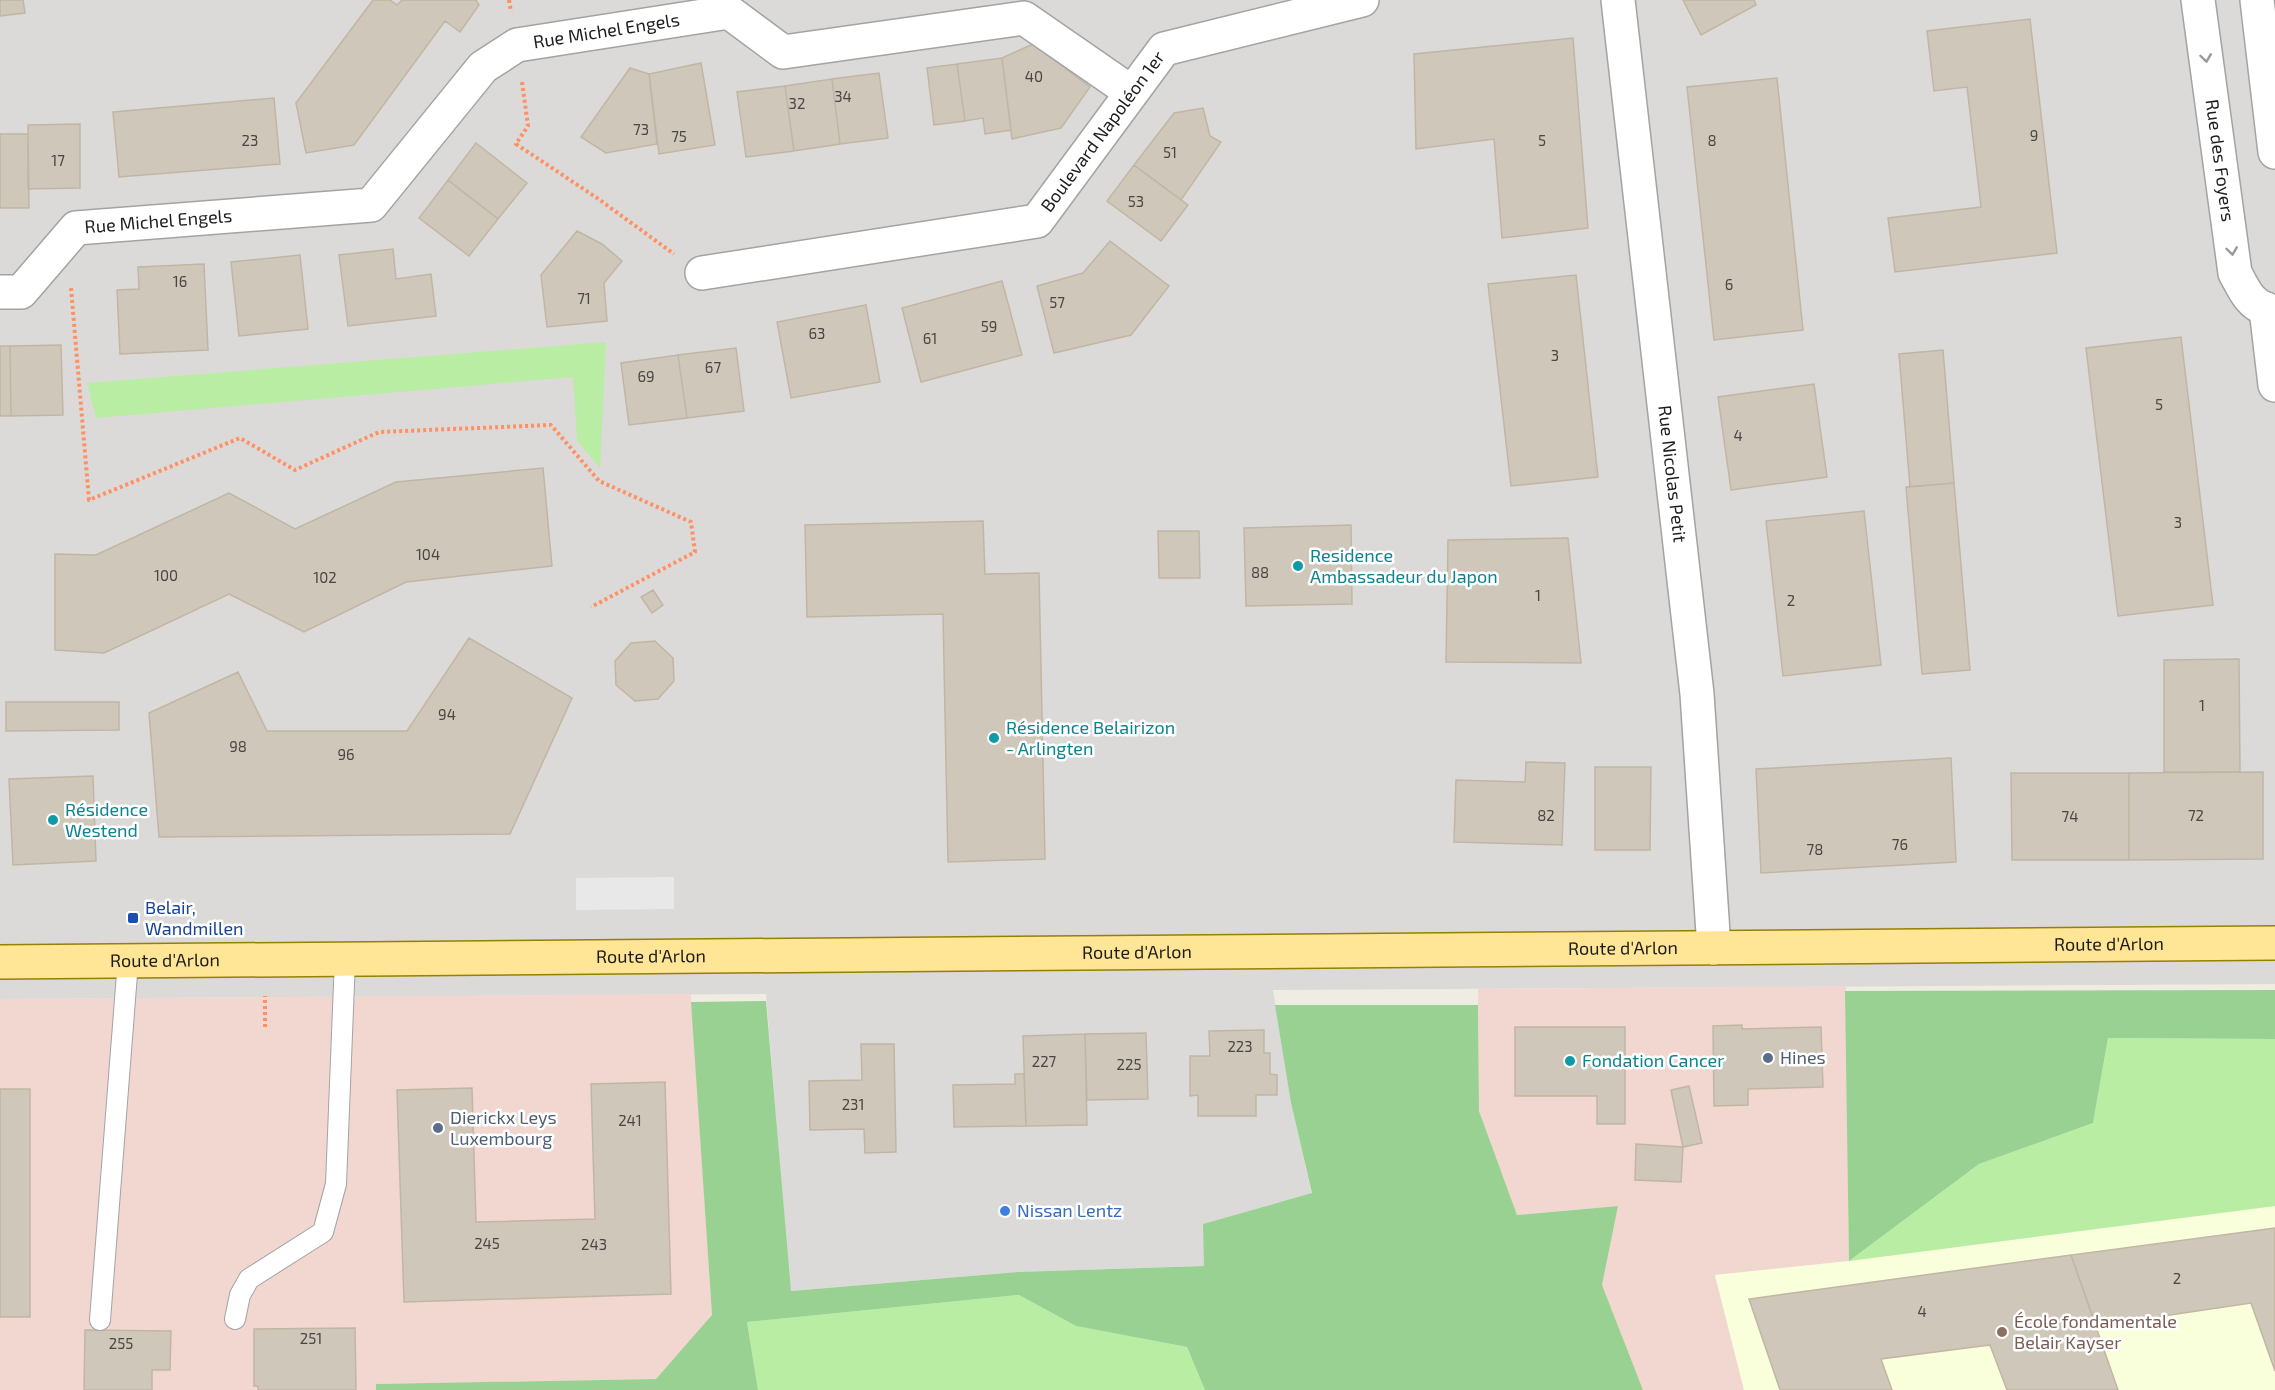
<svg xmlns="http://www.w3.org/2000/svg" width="2275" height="1390" font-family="'Exo 2',sans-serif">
	<rect width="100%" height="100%" fill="#efede1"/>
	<path fill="#dbdad9" d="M 0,0 L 2275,0 L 2275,984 L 1273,990 L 1291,1103 L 1312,1194 L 1204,1224 L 1204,1266 L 1018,1272 L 790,1291 L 766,994 L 0,999 Z"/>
	<path fill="#f1d7cf" d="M 1846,986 L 1849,1261 L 1715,1275 L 1744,1390 L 1643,1390 L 1602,1285 L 1618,1206 L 1517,1215 L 1479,1111 L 1478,989 Z
		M 691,994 L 712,1316 L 656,1379 L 377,1384 L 376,1390 L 0,1390 L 0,999 Z"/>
	<path fill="#f8ffda" d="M 2275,1206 L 2275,1390 L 1744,1390 L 1715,1275 L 1849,1261 Z"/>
	<path fill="#b9eda3" d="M 606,342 L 600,468 L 577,441 L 573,377 L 96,418 L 87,383 Z
		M 2108,1038 L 2275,1039 L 2275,1206 L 1849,1261 L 1979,1164 L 2093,1123 Z
		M 1019,1295 L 1076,1326 L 1187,1347 L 1205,1390 L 758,1390 L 747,1322 Z"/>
	<path fill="#99d193" d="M 2275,990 L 2275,1039 L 2108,1038 L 2093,1123 L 1979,1164 L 1849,1261 L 1845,991 Z
		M 766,1001 L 791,1291 L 1018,1272 L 1204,1266 L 1203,1224 L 1312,1193 L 1291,1103 L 1275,1005 L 1478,1005 L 1479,1111 L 1517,1215 L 1618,1206 L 1602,1285 L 1643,1390 L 1205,1390 L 1187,1347 L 1076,1326 L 1019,1295 L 747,1322 L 758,1390 L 376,1390 L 376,1384 L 656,1379 L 712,1315 L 691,1002 Z"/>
	<path fill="#e8e8e8" d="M 674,877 L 674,909 L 576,910 L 576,878 Z"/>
	<path fill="#cfc7ba" stroke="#c1b6a3" stroke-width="1.5" d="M 0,0 L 23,0 L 25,13 L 0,16 Z
		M 373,0 L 390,0 L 397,5 L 402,0 L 476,0 L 479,5 L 460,32 L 445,21 L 354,145 L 306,153 L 296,103 Z
		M 1683,0 L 1754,0 L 1756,5 L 1701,35 Z
		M 2030,19 L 2057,253 L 1895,272 L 1888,218 L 1981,207 L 1967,87 L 1934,91 L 1927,31 Z
		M 1573,38 L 1588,228 L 1502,238 L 1494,139 L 1416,149 L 1414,54 Z
		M 1033,44 L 1090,87 L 1061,128 L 1012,139 L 1002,58 Z
		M 1002,58 L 1011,130 L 985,134 L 983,118 L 965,121 L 957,64 Z
		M 701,63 L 715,145 L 659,154 L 649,74 Z
		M 957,64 L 965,121 L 934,125 L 927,68 Z
		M 630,68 L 649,74 L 657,144 L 606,153 L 581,137 Z
		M 879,73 L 888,138 L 840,144 L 832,79 Z
		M 1777,78 L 1803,330 L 1714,340 L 1687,87 Z
		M 832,79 L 840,144 L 794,151 L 785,86 Z
		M 785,86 L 794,151 L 746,157 L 737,92 Z
		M 274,98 L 280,164 L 119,177 L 113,112 Z
		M 1203,108 L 1210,136 L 1221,142 L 1181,200 L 1134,165 L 1174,113 Z
		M 80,124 L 80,188 L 28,189 L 28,125 Z
		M 0,134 L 28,134 L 29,208 L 0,208 Z
		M 476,143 L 527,183 L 498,219 L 448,180 Z
		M 1134,165 L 1188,205 L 1161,241 L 1107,201 Z
		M 448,180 L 498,219 L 469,256 L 419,218 Z
		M 577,231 L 602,244 L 622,261 L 604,283 L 607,321 L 547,327 L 541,275 Z
		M 1110,241 L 1169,286 L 1131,335 L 1054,353 L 1037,286 L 1083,273 Z
		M 393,249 L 396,279 L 431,274 L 436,316 L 348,326 L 339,255 Z
		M 300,255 L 308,329 L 239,336 L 231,262 Z
		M 204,264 L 208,350 L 120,354 L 117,290 L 139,289 L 138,267 Z
		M 1576,275 L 1598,477 L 1511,486 L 1488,284 Z
		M 1002,281 L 1022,355 L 921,382 L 902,308 Z
		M 866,305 L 880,382 L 791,398 L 777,322 Z
		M 2181,337 L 2213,605 L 2118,616 L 2086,348 Z
		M 61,345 L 63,415 L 11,416 L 10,346 Z
		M 0,346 L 10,346 L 11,416 L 0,416 Z
		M 736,348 L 744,411 L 687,418 L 678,355 Z
		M 1943,350 L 1954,483 L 1910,487 L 1899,354 Z
		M 678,355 L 687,418 L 629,425 L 621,363 Z
		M 1814,384 L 1827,477 L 1731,490 L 1718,397 Z
		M 543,468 L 552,566 L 406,582 L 304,632 L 229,594 L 104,653 L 55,650 L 55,554 L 96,555 L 229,493 L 295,529 L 396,482 Z
		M 1954,483 L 1970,670 L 1922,674 L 1906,487 Z
		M 1864,511 L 1881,665 L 1783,676 L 1766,521 Z
		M 983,521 L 985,574 L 1039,573 L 1045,859 L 948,862 L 943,614 L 807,617 L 805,525 Z
		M 1351,525 L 1352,604 L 1246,606 L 1244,528 Z
		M 1158,531 L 1199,531 L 1200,578 L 1159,578 Z
		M 1568,538 L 1581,663 L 1446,662 L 1448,540 Z
		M 653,590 L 663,605 L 652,613 L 641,597 Z
		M 469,638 L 572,698 L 510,834 L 159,837 L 149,713 L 238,672 L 267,731 L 407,731 Z
		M 655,641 L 673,658 L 674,681 L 658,699 L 635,701 L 616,685 L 615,661 L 631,643 Z
		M 2239,659 L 2240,772 L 2164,772 L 2164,660 Z
		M 6,702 L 119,702 L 119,730 L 6,731 Z
		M 1951,758 L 1956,862 L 1761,873 L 1756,769 Z
		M 1526,762 L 1565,763 L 1562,845 L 1454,842 L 1456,780 L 1525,782 Z
		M 1595,767 L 1651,767 L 1650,850 L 1595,850 Z
		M 2263,772 L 2263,859 L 2129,860 L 2129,773 Z
		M 2011,773 L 2129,773 L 2129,860 L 2012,860 Z
		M 93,776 L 96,861 L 13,865 L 9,779 Z
		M 1742,1025 L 1742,1029 L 1821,1027 L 1823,1087 L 1748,1089 L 1748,1105 L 1714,1106 L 1713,1026 Z
		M 1515,1027 L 1625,1027 L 1625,1124 L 1597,1124 L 1597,1096 L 1515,1096 Z
		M 1264,1030 L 1264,1053 L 1270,1053 L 1270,1074 L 1277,1075 L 1277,1095 L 1256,1095 L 1256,1116 L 1198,1116 L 1198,1095 L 1190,1096 L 1190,1056 L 1210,1056 L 1209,1031 Z
		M 1146,1033 L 1148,1099 L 1087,1100 L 1085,1034 Z
		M 1085,1034 L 1087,1125 L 1026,1126 L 1023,1036 Z
		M 861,1044 L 894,1044 L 896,1152 L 865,1153 L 864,1129 L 810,1130 L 809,1081 L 862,1080 Z
		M 1015,1074 L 1024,1074 L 1026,1126 L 954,1127 L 953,1085 L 1015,1084 Z
		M 665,1082 L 671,1294 L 404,1302 L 397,1090 L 472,1088 L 476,1222 L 595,1219 L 591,1084 Z
		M 1689,1086 L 1702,1143 L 1683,1147 L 1671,1090 Z
		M 0,1089 L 30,1089 L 30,1317 L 0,1317 Z
		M 1636,1144 L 1683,1147 L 1681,1182 L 1635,1180 Z
		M 2275,1228 L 2275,1371 L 2251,1303 L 2096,1326 L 2071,1255 Z
		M 2071,1255 L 2118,1390 L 2007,1390 L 1990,1345 L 1881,1359 L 1892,1390 L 1780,1390 L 1749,1299 Z
		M 355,1328 L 356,1390 L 258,1390 L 258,1386 L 254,1386 L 254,1329 Z
		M 85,1330 L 171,1331 L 170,1370 L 152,1370 L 152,1390 L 84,1390 Z"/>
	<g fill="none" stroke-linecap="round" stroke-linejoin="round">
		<g stroke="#a3a3a3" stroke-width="22">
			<path id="lane" d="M 235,1319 L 240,1295 L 249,1279 L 323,1232 L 336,1184 L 345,959
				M 100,1320 L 128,961"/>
		</g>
		<g stroke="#a3a3a3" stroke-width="36">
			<g id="street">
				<path id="s1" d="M 1618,0 L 1697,694 L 1714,948"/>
				<path id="s2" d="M 2198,0 L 2235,273 C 2243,287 2249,304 2266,309"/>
				<path d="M 2257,0 L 2275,152"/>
				<path id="s3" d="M 702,273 L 1037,221 L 1164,49 L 1362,0"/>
				<path id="s4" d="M 0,292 L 21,292 L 76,228 L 371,205 L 483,67 L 517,45 L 729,12 L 783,52 L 1024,18 L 1131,92"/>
				<path d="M 2266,309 L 2275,385"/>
			</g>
		</g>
		<g stroke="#958000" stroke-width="36">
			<g id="primary">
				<path id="s5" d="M 0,962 L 2275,943"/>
			</g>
		</g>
		<path stroke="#ff9062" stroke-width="4" stroke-dasharray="3 3" stroke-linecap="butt" d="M 509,0 L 511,12
			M 522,82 L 528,126 L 516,144 L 597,198 L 674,254
			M 71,288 L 89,500 L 240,438 L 295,470 L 379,432 L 551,425 L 599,481 L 691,522 L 695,552 L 591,607
			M 265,1027 L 265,996"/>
		<use href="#lane" stroke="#fff" stroke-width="20"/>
		<use href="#street" stroke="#fff" stroke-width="33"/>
		<use href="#primary" stroke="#ffe596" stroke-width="33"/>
	</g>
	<defs><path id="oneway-chevron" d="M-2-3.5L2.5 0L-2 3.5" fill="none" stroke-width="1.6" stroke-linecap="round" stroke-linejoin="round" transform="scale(1.5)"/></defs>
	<g stroke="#999">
		<use href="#oneway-chevron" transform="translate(2206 58) rotate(82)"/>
		<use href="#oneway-chevron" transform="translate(2232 251) rotate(82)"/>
	</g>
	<g fill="#0f9aa8" stroke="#fff" stroke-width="2">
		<circle cx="1298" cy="566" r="6"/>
		<circle cx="994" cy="738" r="6"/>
		<circle cx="53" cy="820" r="6"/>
		<circle cx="1570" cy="1061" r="6"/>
	</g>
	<rect fill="#1a4fb4" stroke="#fff" stroke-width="2" x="127" y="912" width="12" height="12" rx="3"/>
	<g fill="#5c6f8a" stroke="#fff" stroke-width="2">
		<circle cx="1768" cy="1058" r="6"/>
		<circle cx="438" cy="1128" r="6"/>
	</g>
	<circle fill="#3f7fe0" stroke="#fff" stroke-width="2" cx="1005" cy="1211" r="6"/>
	<circle fill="#8d6e63" stroke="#fff" stroke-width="2" cx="2002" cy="1332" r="6"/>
	<g text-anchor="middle" stroke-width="5" stroke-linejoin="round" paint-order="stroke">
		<g font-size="15" fill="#494744">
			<text x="1034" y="82">40</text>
			<text x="843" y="102">34</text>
			<text x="797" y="109">32</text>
			<text x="641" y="135">73</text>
			<text x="2034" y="141">9</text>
			<text x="679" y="142">75</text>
			<text x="250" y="146">23</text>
			<text x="1542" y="146">5</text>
			<text x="1712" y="146">8</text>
			<text x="1170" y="158">51</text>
			<text x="58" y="166">17</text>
			<text x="1136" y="207">53</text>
			<text x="180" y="287">16</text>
			<text x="1729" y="290">6</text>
			<text x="584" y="304">71</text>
			<text x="1057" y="308">57</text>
			<text x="989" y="332">59</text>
			<text x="817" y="339">63</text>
			<text x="930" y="344">61</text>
			<text x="1555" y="361">3</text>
			<text x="713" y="373">67</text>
			<text x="646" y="382">69</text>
			<text x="2159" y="410">5</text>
			<text x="1738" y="441">4</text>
			<text x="2178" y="528">3</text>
			<text x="428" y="560">104</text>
			<text x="1260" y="578">88</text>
			<text x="166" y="581">100</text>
			<text x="325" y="583">102</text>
			<text x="1538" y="601">1</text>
			<text x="1791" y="606">2</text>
			<text x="2202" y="711">1</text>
			<text x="447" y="720">94</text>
			<text x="238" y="752">98</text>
			<text x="346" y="760">96</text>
			<text x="1546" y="821">82</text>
			<text x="2196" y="821">72</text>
			<text x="2070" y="822">74</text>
			<text x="1900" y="850">76</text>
			<text x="1815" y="855">78</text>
			<text x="1240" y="1052">223</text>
			<text x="1044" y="1067">227</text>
			<text x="1129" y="1070">225</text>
			<text x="853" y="1110">231</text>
			<text x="630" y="1126">241</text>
			<text x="487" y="1249">245</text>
			<text x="594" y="1250">243</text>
			<text x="2177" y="1284">2</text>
			<text x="1922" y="1317">4</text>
			<text x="311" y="1344">251</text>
			<text x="121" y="1349">255</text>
		</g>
		<g font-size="18" fill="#1c1c1c" stroke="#fff">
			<text dy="6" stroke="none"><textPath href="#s4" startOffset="710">Rue Michel Engels</textPath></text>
			<text dy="6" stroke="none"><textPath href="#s3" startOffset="450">Boulevard Napoléon 1er</textPath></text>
			<text dy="6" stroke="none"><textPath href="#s2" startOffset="162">Rue des Foyers</textPath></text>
			<text dy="6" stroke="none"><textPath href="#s4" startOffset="188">Rue Michel Engels</textPath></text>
			<text dy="6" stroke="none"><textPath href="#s1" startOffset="477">Rue Nicolas Petit</textPath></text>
			<text dy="6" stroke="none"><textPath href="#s5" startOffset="2109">Route d'Arlon</textPath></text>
			<text dy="6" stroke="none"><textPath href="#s5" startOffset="1623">Route d'Arlon</textPath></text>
			<text dy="6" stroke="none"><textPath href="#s5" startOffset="1137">Route d'Arlon</textPath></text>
			<text dy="6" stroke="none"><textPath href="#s5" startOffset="651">Route d'Arlon</textPath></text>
			<text dy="6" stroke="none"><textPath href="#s5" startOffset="165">Route d'Arlon</textPath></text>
		</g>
		<g font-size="18" fill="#0d838f" stroke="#fff" text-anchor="start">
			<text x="1310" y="562">Residence<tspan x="1310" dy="21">Ambassadeur du Japon</tspan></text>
			<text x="1006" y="734">Résidence Belairizon<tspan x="1006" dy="21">- Arlingten</tspan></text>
			<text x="65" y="816">Résidence<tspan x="65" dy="21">Westend</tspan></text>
			<text x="1582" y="1067">Fondation Cancer</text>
		</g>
		<g font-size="18" fill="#164399" stroke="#fff" text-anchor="start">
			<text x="145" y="914">Belair,<tspan x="145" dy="21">Wandmillen</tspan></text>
		</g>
		<g font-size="18" fill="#4e5e75" stroke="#fff" text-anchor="start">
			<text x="1780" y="1064">Hines</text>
			<text x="450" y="1124">Dierickx Leys<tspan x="450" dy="21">Luxembourg</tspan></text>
		</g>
		<g font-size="18" fill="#366cbe" stroke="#fff" text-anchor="start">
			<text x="1017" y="1217">Nissan Lentz</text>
		</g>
		<g font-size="18" fill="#785e54" stroke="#fff" text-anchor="start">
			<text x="2014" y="1328">École fondamentale<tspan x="2014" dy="21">Belair Kayser</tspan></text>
		</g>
	</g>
</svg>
